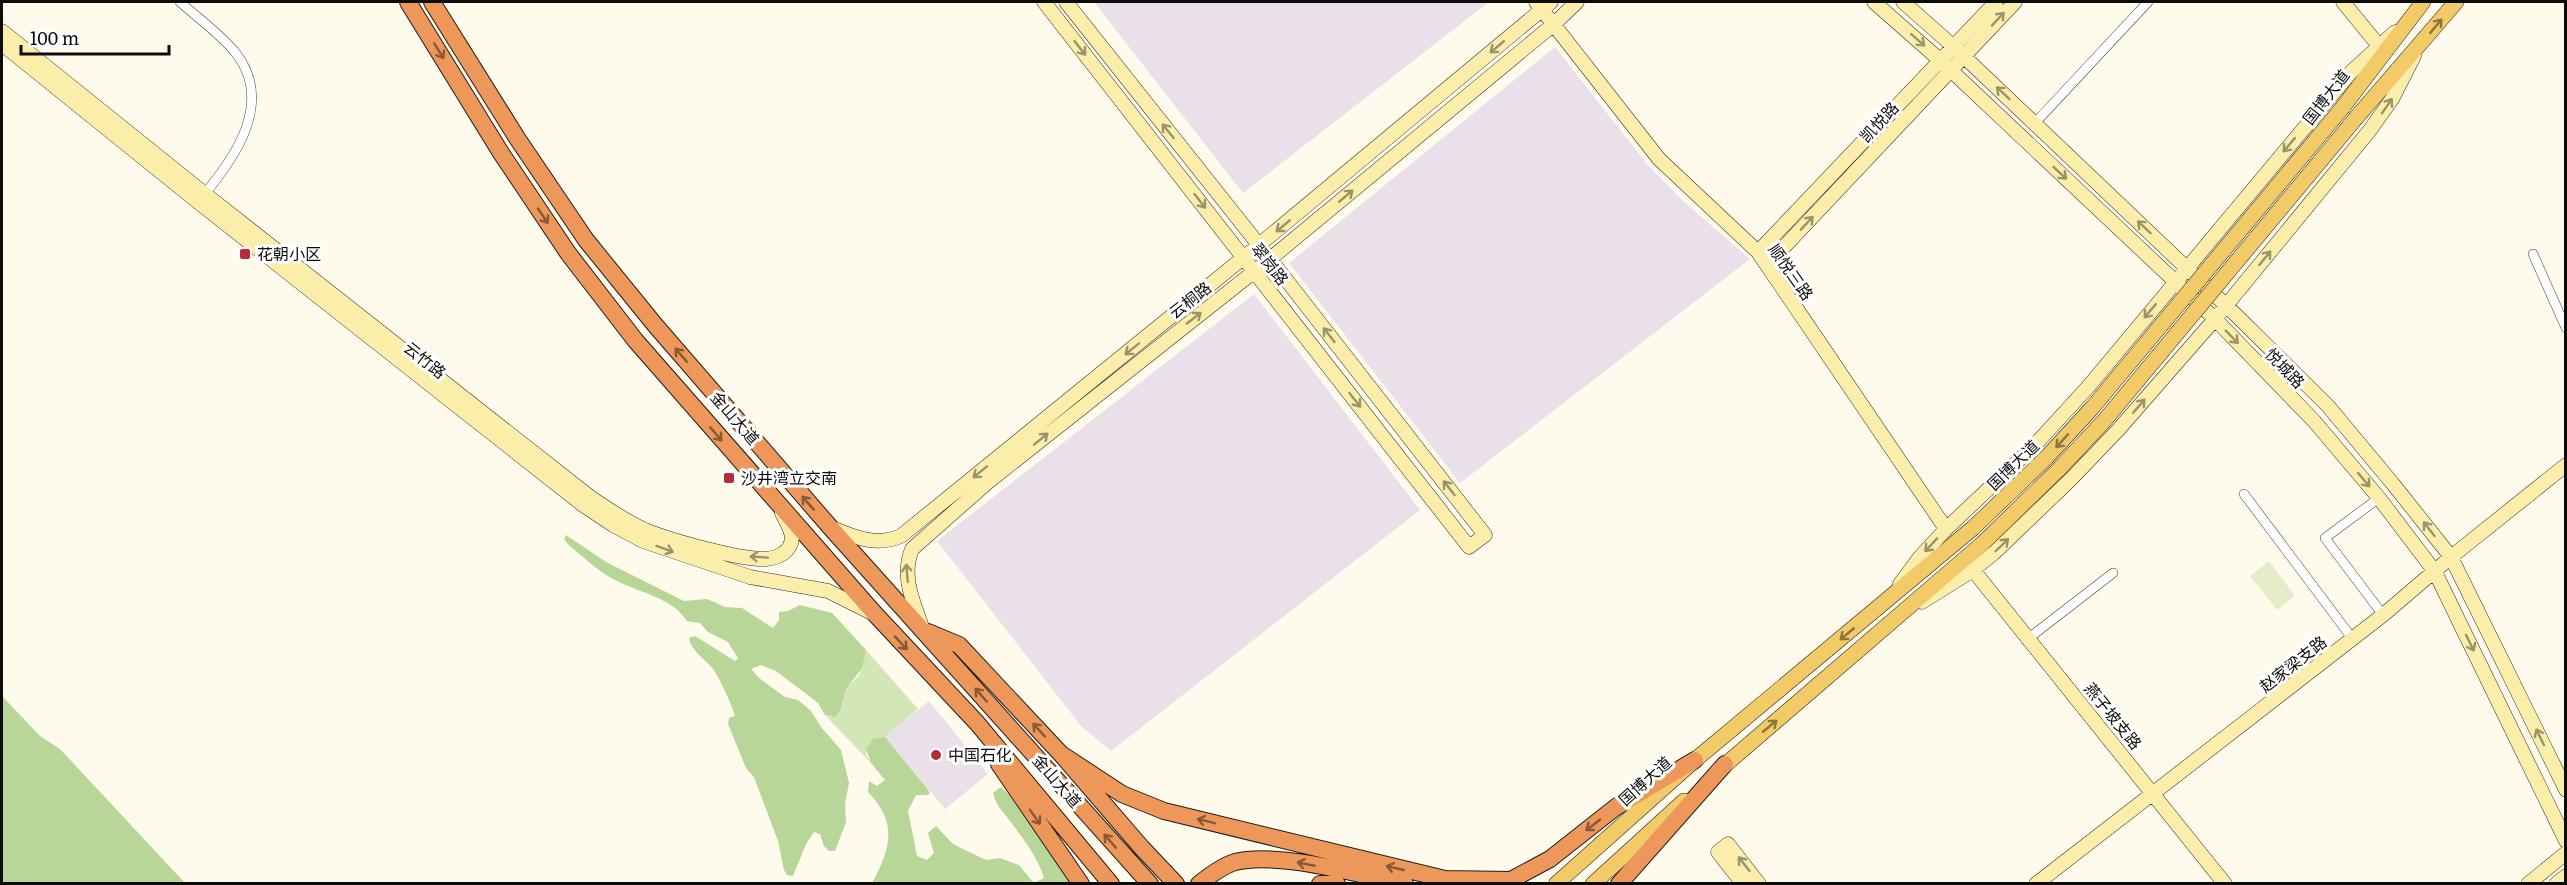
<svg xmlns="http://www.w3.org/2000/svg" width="2567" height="885" font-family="Literata,'Noto Sans SC',serif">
	<rect width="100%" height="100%" fill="#fefaec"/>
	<path fill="#e9e0ea" d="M 1094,2 L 1489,2 L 1243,193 Z
		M 1555,47 L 1647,164 L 1682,200 L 1750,259 L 1460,483 L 1289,263 Z
		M 1254,294 L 1420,510 L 1111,751 L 1081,726 L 937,541 Z
		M 929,701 L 988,774 L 945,809 L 885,737 Z"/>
	<path fill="#d2e6b7" d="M 866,650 L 918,709 L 885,737 L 873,739 L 866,754 L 871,763 L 825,715 L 830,717 L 842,705 L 846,689 L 859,675 Z"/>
	<path fill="#b7d697" d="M 566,535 L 606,562 L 684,601 L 707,599 L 725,607 L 742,608 L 773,628 L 779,620 L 779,612 L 788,611 L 800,605 L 832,613 L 866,650 L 862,668 L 846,689 L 840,711 L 835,717 L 825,715 L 818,703 L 809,696 L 776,671 L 761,665 L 751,669 L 759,678 L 785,697 L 798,700 L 811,711 L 821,727 L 841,750 L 849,783 L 845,804 L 846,822 L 835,851 L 829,851 L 824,846 L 820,834 L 814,832 L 806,844 L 793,876 L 787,875 L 784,870 L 778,841 L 754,777 L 746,768 L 728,724 L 729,718 L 735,716 C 733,707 718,674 712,668 C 704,658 691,651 689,638 L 695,636 L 735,661 L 738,658 L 728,642 L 708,632 L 700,623 L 687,621 C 672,597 639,593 615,580 C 601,573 589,562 577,552 C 572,548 567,544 564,539 Z
		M 2,696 L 40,736 L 60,749 L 185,883 L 2,883 Z
		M 885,737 L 930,792 L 928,795 L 916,795 L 908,811 L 917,856 L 927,860 L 934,853 L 928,833 L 936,826 L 953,844 L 965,850 L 986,860 L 1000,858 L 1019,865 L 1034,883 L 1044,878 C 1039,859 1022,837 1010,821 C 1003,811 996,806 993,793 L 1001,787 L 1009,795 L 1070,883 L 872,883 C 891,848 898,823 868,792 L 869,781 L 877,786 L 885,780 L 871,763 L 866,749 L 873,739 Z"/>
	<path fill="#e3eec9" d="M 2269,561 L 2295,596 L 2277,610 L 2250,576 Z"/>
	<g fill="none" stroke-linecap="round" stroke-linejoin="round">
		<g stroke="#3f3f3f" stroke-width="10">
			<path id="street" d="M 180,2 C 198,18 220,34 235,52 C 275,102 235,158 202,197
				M 2035,123 L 2148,2
				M 2533,254 L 2566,328
				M 2244,494 L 2352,638
				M 2379,498 L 2325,538 L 2383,615
				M 2029,638 L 2113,573"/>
		</g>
		<g stroke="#2e2e2e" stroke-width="15">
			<path id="secondary" d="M 1044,2 L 1469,547 L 1485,535 L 1270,259 L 1066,2
				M 1536,2 L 1659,159 L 1758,252 L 1946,529
				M 1874,2 L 1941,61 L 2215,319 L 2314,421 L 2379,498 L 2435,572 L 2566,841
				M 1903,2 L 1954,47 L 2237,316 L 2328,406 L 2393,484 L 2451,557 L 2566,790
				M 2343,2 L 2379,46
				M 2,31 L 205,194 L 590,497 C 608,509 625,521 645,530 C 669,540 740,560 766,559 C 778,558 791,552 792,538 C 792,530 785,520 782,513
				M 2,44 L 198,202 L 583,505 L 613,525 L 643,541 L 750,577 L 828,591 L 872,613
				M 1758,252 L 1996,2
				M 1767,265 L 2015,2
				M 830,527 C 854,537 876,547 901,536 L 1259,245 L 1551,2
				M 1973,570 L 2225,884
				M 1900,584 L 1920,557 L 1946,529 L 2034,446 L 2088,387 L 2351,72 L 2395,32
				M 1922,602 L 1973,570 L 1994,553 L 2071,479 L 2118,430 L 2215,319 L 2370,130 L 2392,99 L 2414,56
				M 922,627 C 913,601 901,576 912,549 L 988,482 L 1270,259 L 1554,24 L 1577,2
				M 1743,884 L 1718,852 L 1728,844 L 1759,884
				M 2036,884 L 2383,615 L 2451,557 L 2566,465
				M 2528,884 L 2566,853
				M 2556,884 L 2566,876"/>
		</g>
		<g stroke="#1d1d1d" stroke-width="16">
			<path id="primary" d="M 2343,107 L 2423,2
				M 2356,118 L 2456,2
				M 1718,771 L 1983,543 L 2059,469
				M 1556,884 L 1695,760 L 1973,528 L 2046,458
				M 1593,884 L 1684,801"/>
		</g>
		<g stroke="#1d1d1d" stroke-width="18">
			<path id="highway" d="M 408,2 L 501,153 L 568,253 L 635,340 L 875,614 L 977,723 L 1111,884
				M 432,2 L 517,138 L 586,240 L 655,325 L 830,527 L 1150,884
				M 928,632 L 959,645 L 1061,754 L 1142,848 L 1176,884
				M 1061,754 L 1122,794 L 1164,811 L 1445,879 L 1511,880 L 1550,859 L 1616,807 L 1695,760
				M 999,764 L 1081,884
				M 1199,884 C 1209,876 1222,866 1235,862 C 1278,851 1360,875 1405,884
				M 1320,884 L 1337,884
				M 1619,884 L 1725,764"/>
		</g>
		<use href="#street" stroke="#fff" stroke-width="9"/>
		<use href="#secondary" stroke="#fbeeaa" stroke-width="14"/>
		<use href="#primary" stroke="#f2ca68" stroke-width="15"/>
		<use href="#highway" stroke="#ed975a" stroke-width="16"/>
		<g stroke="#1d1d1d" stroke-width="16" stroke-linecap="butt">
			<path id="primary-bridge" d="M 2046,458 L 2092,408 L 2343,107
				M 2059,469 L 2104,421 L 2356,118"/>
		</g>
		<use href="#primary-bridge" stroke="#f2ca68" stroke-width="15"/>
	</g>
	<defs><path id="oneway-shaft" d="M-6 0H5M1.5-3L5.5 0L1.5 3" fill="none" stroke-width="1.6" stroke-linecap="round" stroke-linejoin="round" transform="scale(1.5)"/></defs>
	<g stroke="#9b946b">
		<use href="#oneway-shaft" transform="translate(1998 19) rotate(-47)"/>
		<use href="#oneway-shaft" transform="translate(1918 40) rotate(41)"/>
		<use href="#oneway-shaft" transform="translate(1497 47) rotate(140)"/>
		<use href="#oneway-shaft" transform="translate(1080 48) rotate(52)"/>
		<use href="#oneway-shaft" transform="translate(2003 93) rotate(-137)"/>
		<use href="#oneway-shaft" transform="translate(2387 106) rotate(-55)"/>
		<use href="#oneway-shaft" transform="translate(1168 131) rotate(-129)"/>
		<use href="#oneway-shaft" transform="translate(2289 145) rotate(130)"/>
		<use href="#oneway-shaft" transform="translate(2060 173) rotate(43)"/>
		<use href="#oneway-shaft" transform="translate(1346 196) rotate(-40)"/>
		<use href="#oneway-shaft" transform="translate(1200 201) rotate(52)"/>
		<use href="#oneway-shaft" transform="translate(1807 223) rotate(-47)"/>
		<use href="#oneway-shaft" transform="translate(1283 226) rotate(140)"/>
		<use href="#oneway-shaft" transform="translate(2144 227) rotate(-137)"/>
		<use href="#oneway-shaft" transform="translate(2265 258) rotate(-51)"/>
		<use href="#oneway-shaft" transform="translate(2150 311) rotate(130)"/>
		<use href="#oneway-shaft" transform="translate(1194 318) rotate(-38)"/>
		<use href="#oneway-shaft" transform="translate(1329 335) rotate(-128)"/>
		<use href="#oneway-shaft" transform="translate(2232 337) rotate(46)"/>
		<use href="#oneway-shaft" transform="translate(1132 349) rotate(141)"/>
		<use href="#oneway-shaft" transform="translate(1355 400) rotate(52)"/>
		<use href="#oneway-shaft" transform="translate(2139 406) rotate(-49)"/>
		<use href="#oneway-shaft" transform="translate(1041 439) rotate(-39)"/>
		<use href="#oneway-shaft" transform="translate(980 472) rotate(141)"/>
		<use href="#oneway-shaft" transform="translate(2364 480) rotate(50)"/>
		<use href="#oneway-shaft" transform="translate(1449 488) rotate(-128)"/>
		<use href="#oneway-shaft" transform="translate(2429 529) rotate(-128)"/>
		<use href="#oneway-shaft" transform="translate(1931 545) rotate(133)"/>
		<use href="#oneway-shaft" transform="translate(2002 545) rotate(-44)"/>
		<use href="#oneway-shaft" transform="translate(665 549) rotate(20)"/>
		<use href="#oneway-shaft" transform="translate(759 557) rotate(-176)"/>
		<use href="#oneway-shaft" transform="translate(907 573) rotate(-95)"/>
		<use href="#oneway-shaft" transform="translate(2470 643) rotate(64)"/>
		<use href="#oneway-shaft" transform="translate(2540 737) rotate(-116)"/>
		<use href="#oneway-shaft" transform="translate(1744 864) rotate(-128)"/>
	</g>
	<g stroke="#8a743f">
		<use href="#oneway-shaft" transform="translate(2436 26) rotate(-50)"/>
		<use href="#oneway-shaft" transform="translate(2062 441) rotate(132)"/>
		<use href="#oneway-shaft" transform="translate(1847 634) rotate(140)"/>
		<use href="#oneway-shaft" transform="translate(1770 726) rotate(-40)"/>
	</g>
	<g stroke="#885837">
		<use href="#oneway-shaft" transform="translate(439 51) rotate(58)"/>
		<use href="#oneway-shaft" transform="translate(543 216) rotate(56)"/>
		<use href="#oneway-shaft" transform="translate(681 355) rotate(-131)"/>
		<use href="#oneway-shaft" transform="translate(716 434) rotate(49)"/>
		<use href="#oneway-shaft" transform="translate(808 503) rotate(-131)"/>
		<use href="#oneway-shaft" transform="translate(901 643) rotate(47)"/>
		<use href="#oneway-shaft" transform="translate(981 695) rotate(-131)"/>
		<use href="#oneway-shaft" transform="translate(1039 730) rotate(-133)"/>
		<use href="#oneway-shaft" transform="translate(1035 817) rotate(55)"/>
		<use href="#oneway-shaft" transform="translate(1206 821) rotate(-166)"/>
		<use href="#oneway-shaft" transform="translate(1593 825) rotate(142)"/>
		<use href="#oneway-shaft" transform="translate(1110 841) rotate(-131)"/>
		<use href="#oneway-shaft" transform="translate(1306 864) rotate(-169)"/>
		<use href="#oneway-shaft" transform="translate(1395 868) rotate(-167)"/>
	</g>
	<g fill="#b52b38" stroke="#fff" stroke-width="2">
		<rect x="239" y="248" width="12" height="12" rx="3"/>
		<rect x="723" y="472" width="12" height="12" rx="3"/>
		<circle cx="936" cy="755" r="6"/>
	</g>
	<g text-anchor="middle" stroke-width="6" stroke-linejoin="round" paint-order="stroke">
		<g font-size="16" fill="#0c0c0c" stroke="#fff">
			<text transform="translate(2326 97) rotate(-52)" y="6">国博大道</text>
			<text transform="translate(1879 122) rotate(-47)" y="6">凯悦路</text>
			<text transform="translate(1270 264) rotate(52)" y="6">翠岗路</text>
			<text transform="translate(1791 272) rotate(55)" y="6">顺悦三路</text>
			<text transform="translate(1190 300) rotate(-38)" y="6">云桐路</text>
			<text transform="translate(425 360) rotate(38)" y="6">云竹路</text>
			<text transform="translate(2285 368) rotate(46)" y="6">悦城路</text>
			<text transform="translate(735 418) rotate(49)" y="6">金山大道</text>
			<text transform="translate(2013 465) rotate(-44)" y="6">国博大道</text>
			<text transform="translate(2293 664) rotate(-38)" y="6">赵家梁支路</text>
			<text transform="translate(2113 716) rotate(51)" y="6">燕子坡支路</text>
			<text transform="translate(1057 781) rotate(49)" y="6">金山大道</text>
			<text transform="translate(1645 781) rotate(-42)" y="6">国博大道</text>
		</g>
		<g font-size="16" fill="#0c0c0c" stroke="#fff" text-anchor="start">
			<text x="257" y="260">花朝小区</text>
			<text x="741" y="484">沙井湾立交南</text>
			<text x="948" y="761">中国石化</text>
		</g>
	</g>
	<rect width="2567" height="885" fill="none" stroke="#0c0c0c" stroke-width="6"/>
	<path d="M21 45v9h148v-9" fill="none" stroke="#0c0c0c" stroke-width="3"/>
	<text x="30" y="45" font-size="18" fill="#0c0c0c" stroke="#ffffff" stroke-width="4.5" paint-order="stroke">100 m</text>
</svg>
